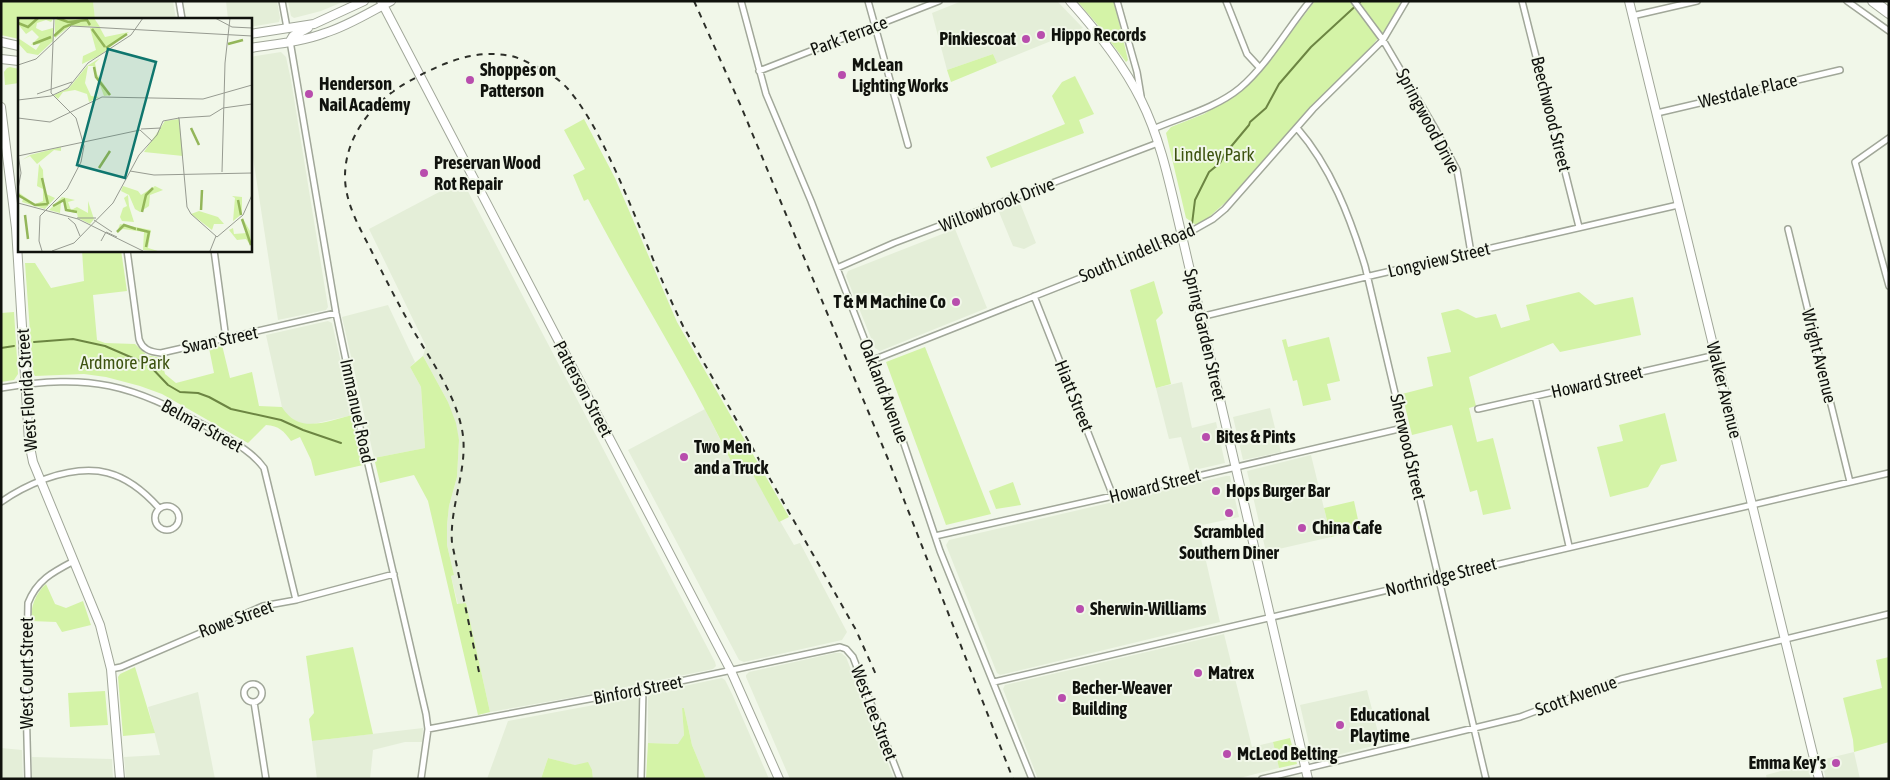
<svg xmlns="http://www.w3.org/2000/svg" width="1890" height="780" font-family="'Asap Condensed',sans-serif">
	<rect width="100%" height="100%" fill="#f1f7e9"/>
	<path fill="#e4eed8" d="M 93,1 L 173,1 L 176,19 L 95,19 Z
		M 226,1 L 277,1 L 280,18 L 279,22 L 250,27 L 250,19 L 228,19 Z
		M 288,1 L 345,1 L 321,11 L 294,18 L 291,16 Z
		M 962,1 L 1057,1 L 1083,28 L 997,63 L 993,54 L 947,70 L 932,13 Z
		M 281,52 L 286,57 L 291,80 L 328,307 L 326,310 L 278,320 L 250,138 L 250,57 Z
		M 462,180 L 715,662 L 716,666 L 713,669 L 597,693 L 490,712 L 466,603 L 458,605 L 451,576 L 454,575 L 447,545 L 447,525 L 449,506 L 457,477 L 459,440 L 448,402 L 423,356 L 426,346 L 369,229 Z
		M 1020,203 L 1036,243 L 1024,249 L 1013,246 L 999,212 Z
		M 955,229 L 987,308 L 880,351 L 875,348 L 846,276 L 848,271 Z
		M 388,305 L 415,362 L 410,367 L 421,387 L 425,448 L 374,458 L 342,317 Z
		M 328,321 L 332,323 L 353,415 L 309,425 L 297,422 L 286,414 L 282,407 L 266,335 Z
		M 1182,382 L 1192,428 L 1216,422 L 1225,463 L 1190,471 L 1181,437 L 1169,439 L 1156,388 Z
		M 1270,408 L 1281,452 L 1243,460 L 1233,417 Z
		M 705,409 L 737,474 L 752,473 L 794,545 L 800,543 L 847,632 L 842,640 L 744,662 L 739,660 L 628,450 Z
		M 1311,455 L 1331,537 L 1266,552 L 1247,471 Z
		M 1226,476 L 1230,476 L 1239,517 L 1198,526 L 1220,622 L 1000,675 L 997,673 L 946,545 L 949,540 Z
		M 1224,634 L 1252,747 L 1273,742 L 1279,768 L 1236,779 L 1038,779 L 1003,689 L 1005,685 Z
		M 835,653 L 841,653 L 846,657 L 894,779 L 790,779 L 746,677 L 746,675 L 749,672 Z
		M 722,678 L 725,680 L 733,696 L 769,779 L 706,779 L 692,745 L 684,708 L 682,708 L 684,735 L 679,744 L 648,743 L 648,697 L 651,693 Z
		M 1367,690 L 1381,744 L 1313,761 L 1300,705 Z
		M 198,692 L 215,779 L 126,779 L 124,757 L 160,755 L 148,707 Z
		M 637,697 L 640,700 L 637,779 L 593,779 L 592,770 L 548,758 L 541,779 L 487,779 L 508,721 Z
		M 423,728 L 422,742 L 405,742 L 373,750 L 370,779 L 317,779 L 312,741 Z
		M 1,748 L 22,750 L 23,779 L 1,779 Z
		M 1854,752 L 1860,779 L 1826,779 L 1821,760 Z
		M 32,757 L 112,759 L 113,779 L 32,779 Z
		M 1807,764 L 1811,779 L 1767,779 L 1766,775 Z"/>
	<path fill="#d4f3a7" d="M 1,1 L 93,1 L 95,19 L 19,19 L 19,39 L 1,35 Z
		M 1077,1 L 1114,1 L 1128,60 L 1126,62 L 1097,24 Z
		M 1315,1 L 1401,1 L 1391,22 L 1371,47 L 1305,114 L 1228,200 L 1208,218 L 1196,225 L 1186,218 L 1166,133 L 1171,127 L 1204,114 L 1241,91 L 1259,74 Z
		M 993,54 L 997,63 L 951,82 L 947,70 Z
		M 10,67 L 19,69 L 19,83 L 5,85 L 4,72 L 7,68 Z
		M 1075,76 L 1094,114 L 1079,120 L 1084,133 L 991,168 L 986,157 L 1065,124 L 1052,96 L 1062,82 Z
		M 584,119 L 615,178 L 677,322 L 789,517 L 779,522 L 752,473 L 737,474 C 694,380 636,292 588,199 L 584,201 L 573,175 L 585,169 L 564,130 Z
		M 82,250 L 121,250 L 127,291 L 93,295 L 97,340 L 105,343 L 135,344 L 147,355 L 161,358 L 165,374 L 176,383 L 214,373 L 209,348 L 222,345 L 230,378 L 252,372 L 259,406 L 282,407 C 299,435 326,421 353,415 L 363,465 L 315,476 L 311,460 L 300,437 L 291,441 C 284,431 279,426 266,425 L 248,443 L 162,394 L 140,386 L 106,377 L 84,374 L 35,376 L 33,373 L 25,263 L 35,263 L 51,288 L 84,281 Z
		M 1154,281 L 1163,313 L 1156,320 L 1171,384 L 1156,388 L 1130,290 Z
		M 1579,292 L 1595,305 L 1633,297 L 1641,335 L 1560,352 L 1553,343 L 1469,377 L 1476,406 L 1469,408 L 1477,442 L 1493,438 L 1511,509 L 1483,515 L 1477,490 L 1470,492 L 1452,425 L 1412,435 L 1402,394 L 1433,386 L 1427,357 L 1451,352 L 1441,313 L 1458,309 L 1476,318 L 1496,314 L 1501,328 L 1530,320 L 1526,305 Z
		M 14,312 L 18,374 L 14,380 L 1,382 L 1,313 Z
		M 1329,337 L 1340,381 L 1327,384 L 1331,400 L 1303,406 L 1297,380 L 1293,381 L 1282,340 L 1286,339 L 1288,347 Z
		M 925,347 L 991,514 L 946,525 L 886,362 Z
		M 423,356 L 448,402 L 456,423 L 459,440 L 457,477 L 449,506 L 447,525 L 447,545 L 454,575 L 451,576 L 457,604 L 466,603 L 490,712 L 478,715 L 428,501 L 414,475 L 380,483 L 374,458 L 425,448 L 421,387 L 410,367 Z
		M 1665,413 L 1677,461 L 1661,465 L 1648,487 L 1610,497 L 1597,447 L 1623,441 L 1619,425 Z
		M 1013,482 L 1021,505 L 996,509 L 989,491 Z
		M 1354,501 L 1360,529 L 1331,537 L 1324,508 Z
		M 46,584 L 55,604 L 66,608 L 83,601 L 91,625 L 62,632 L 56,622 L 31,621 C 31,606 35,594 46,584 Z
		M 353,647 L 373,734 L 312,741 L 309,719 L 314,713 L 306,656 Z
		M 1889,657 L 1889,742 L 1854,752 L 1853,740 L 1843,698 L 1882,688 L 1876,660 Z
		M 135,667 L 155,733 L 123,736 L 118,677 L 120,674 Z
		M 105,691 L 108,725 L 70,727 L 68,693 Z
		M 682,708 L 684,708 L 692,745 L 706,779 L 646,779 L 648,743 L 678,744 L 684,735 Z
		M 1290,738 L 1297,764 L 1279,768 L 1273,742 Z
		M 548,758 L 575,765 L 588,762 L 592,770 L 593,779 L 541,779 Z"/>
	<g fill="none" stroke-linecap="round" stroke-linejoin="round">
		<path stroke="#6c8542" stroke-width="2" d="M 1192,224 L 1195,200 L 1209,172 L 1220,163 L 1224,155 L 1249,125 L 1250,122 L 1266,108 L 1279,84 L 1311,47 L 1361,1
			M 34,342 L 73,339 L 105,346 L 149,365 L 168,385 L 180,392 L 198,393 L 209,397 L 231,409 L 281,420 L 303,430 L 341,443
			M 1,348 L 14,346"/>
		<g stroke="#a1a799" stroke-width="8">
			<path id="street" d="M 179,1 L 182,19
				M 282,1 L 287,28
				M 741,1 L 766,94 L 811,201 L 899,429 L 940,551 L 1032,779
				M 868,1 L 908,145
				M 1117,1 L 1137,72 L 1141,96
				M 1226,1 L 1247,54 L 1259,67
				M 1354,1 L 1383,40 L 1436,130 L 1457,170 L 1471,253
				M 1522,1 L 1579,227
				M 1847,1 L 1889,31
				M 1632,16 L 1697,1
				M 290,41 L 336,313 L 365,451 L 426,714 L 428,729 L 421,779
				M 759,71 L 939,1
				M 1657,113 L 1840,70
				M 1297,128 C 1331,167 1350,217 1365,266 L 1486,779
				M 1153,129 C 1181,117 1216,108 1240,88 C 1268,64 1287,29 1310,1
				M 1889,138 L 1855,162 L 1889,286
				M 1788,229 L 1850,482
				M 127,250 L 139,339 C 142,349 150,352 161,353 L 336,313
				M 214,250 L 226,339
				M 837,268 L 894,243 L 1158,143
				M 1034,296 L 1113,496
				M 1200,317 L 1374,275 L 1678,205
				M 873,360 L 1174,241 L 1213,219 L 1225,209 L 1313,109 L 1383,40 L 1406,1
				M 1,388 C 91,373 131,384 209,428 C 229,440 250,449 264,468 L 296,600
				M 1535,396 L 1569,546
				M 1478,409 L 1716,355
				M 1,502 C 15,492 29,485 45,479 C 94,462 125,470 159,508
				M155 518a12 12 0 1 1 24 0a12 12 0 1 1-24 0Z
				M 935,536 L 1113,496 L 1403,428
				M 111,669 L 121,667 L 263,606 L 296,600 L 394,574
				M 994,682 L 1889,473
				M244 693a9 9 0 1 1 18 0a9 9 0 1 1-18 0Z
				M 254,702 L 266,779
				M 428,729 L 648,688 L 840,647 L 846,649 L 853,657 L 900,779
				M 28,779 L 26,699 L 28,603 C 37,580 53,572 74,561
				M 641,779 L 643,689
				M 1262,779 L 1520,717 L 1621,679 L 1889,614"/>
		</g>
		<g stroke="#a1a799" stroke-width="10">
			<path id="secondary" d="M 381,1 L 731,671 L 779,779
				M 1070,1 C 1097,31 1123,64 1141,100 C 1162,142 1171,191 1182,236 L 1308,779
				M 1629,1 L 1819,779
				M 250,34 L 314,24 L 364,1
				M 290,41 L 293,36 L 308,28
				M 1,42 L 19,46
				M 250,48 C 275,44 301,42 325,33 C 348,26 370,12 391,1
				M 1,59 L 19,61
				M 1,107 L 16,228 L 29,442 L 33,462 L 100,625 L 111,669 L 120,779"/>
		</g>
		<g stroke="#a1a799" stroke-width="12">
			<path id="highway" d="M 1873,1 L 1889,13"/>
		</g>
		<use href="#street" stroke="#fff" stroke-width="5"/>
		<use href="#secondary" stroke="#fff" stroke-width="8"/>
		<use href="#highway" stroke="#fff" stroke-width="10"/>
		<path stroke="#2d2f29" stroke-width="2" stroke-dasharray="6 6" stroke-linecap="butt" d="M 694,1 L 740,104 L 888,459 L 1013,779
			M 479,672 L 452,543 C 449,504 471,464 461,425 C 453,392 433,363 416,335 C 399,306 384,276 369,246 C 358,225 346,203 345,179 C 344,137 372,103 406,83 C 438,65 473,48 511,56 C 520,58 529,63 537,67 C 548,72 560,80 568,89 C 590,115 604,146 618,176 C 640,226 659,277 683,326 L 856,630 L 877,677"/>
	</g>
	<g fill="#b84dad" stroke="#f1f7e9" stroke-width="2">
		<circle cx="1041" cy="35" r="5"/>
		<circle cx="1026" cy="39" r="5"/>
		<circle cx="842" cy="75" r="5"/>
		<circle cx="470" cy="80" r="5"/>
		<circle cx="309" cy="94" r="5"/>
		<circle cx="424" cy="173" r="5"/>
		<circle cx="956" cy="302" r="5"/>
		<circle cx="1206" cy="437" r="5"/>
		<circle cx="684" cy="457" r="5"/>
		<circle cx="1216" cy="491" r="5"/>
		<circle cx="1229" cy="513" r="5"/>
		<circle cx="1302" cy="528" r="5"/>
		<circle cx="1080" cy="609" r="5"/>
		<circle cx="1198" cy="673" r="5"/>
		<circle cx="1062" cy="698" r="5"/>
		<circle cx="1340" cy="725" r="5"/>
		<circle cx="1227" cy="754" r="5"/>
		<circle cx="1836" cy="763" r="5"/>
	</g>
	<g text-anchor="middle" stroke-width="4" stroke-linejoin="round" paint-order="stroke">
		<g font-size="18" font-weight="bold" fill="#10120d" stroke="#f1f7e9" text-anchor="start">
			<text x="1051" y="41">Hippo Records</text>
			<text x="1016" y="45" text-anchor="end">Pinkiescoat</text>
			<text x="852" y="71">McLean<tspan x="852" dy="21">Lighting Works</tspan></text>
			<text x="480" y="76">Shoppes on<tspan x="480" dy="21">Patterson</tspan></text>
			<text x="319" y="90">Henderson<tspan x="319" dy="21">Nail Academy</tspan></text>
			<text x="434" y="169">Preservan Wood<tspan x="434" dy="21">Rot Repair</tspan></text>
			<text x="946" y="308" text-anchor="end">T &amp; M Machine Co</text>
			<text x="1216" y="443">Bites &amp; Pints</text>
			<text x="694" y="453">Two Men<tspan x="694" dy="21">and a Truck</tspan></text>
			<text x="1226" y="497">Hops Burger Bar</text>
			<text x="1312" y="534">China Cafe</text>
			<text x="1229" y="538" text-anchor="middle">Scrambled<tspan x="1229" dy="21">Southern Diner</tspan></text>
			<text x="1090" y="615">Sherwin-Williams</text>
			<text x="1208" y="679">Matrex</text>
			<text x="1072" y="694">Becher-Weaver<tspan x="1072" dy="21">Building</tspan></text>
			<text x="1350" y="721">Educational<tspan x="1350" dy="21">Playtime</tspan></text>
			<text x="1237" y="760">McLeod Belting</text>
			<text x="1826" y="769" text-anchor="end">Emma Key's</text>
		</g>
		<g font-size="18" fill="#10120d" stroke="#f1f7e9">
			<text transform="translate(849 36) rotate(-21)" y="6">Park Terrace</text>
			<text transform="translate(1748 91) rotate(-13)" y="6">Westdale Place</text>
			<text transform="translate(1551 114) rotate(76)" y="6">Beechwood Street</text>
			<text transform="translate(1428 121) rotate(62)" y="6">Springwood Drive</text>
			<text transform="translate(997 205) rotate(-21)" y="6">Willowbrook Drive</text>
			<text transform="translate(1137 253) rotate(-23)" y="6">South Lindell Road</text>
			<text transform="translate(1439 260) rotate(-13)" y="6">Longview Street</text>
			<text transform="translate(1205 335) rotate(77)" y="6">Spring Garden Street</text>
			<text transform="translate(220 340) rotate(-12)" y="6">Swan Street</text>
			<text transform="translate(1819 356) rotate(76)" y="6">Wright Avenue</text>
			<text transform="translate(1597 382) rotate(-13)" y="6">Howard Street</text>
			<text transform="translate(583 389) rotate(62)" y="6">Patterson Street</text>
			<text transform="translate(27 390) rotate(-94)" y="6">West Florida Street</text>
			<text transform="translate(1724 390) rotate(76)" y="6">Walker Avenue</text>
			<text transform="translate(884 391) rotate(69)" y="6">Oakland Avenue</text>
			<text transform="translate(1074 396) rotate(68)" y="6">Hiatt Street</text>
			<text transform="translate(357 411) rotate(78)" y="6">Immanuel Road</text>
			<text transform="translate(202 426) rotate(29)" y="6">Belmar Street</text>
			<text transform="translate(1408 447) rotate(77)" y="6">Sherwood Street</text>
			<text transform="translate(1155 486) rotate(-14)" y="6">Howard Street</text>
			<text transform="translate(1441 577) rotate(-14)" y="6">Northridge Street</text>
			<text transform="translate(236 619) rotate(-20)" y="6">Rowe Street</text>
			<text transform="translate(27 673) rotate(-90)" y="6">West Court Street</text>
			<text transform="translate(638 690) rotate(-11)" y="6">Binford Street</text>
			<text transform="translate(1576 696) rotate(-20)" y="6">Scott Avenue</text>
			<text transform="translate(874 713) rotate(69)" y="6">West Lee Street</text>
		</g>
		<g font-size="18" fill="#3d5310" stroke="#f1f7e9">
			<text x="1214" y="161">Lindley Park</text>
			<text x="125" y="369">Ardmore Park</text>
		</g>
	</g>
	<g transform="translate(18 18)">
		<rect width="234" height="234" fill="#f1f7e9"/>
		<path d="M 0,0 L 36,0 L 33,4 L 28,2 L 19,5 L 18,10 L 24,13 L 35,10 L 35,23 L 20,37 L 9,35 L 0,25 L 0,20 L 18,32 L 22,26 L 13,27 L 21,19 L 14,12 L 8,16 L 0,6 ZM 37,0 L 76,0 L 82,9 L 52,8 L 37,20 ZM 72,10 L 82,10 L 87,19 L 111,14 L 81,38 L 64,46 L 65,38 L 78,32 ZM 82,40 L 77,45 L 79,56 L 93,77 L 86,78 L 75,48 L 70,48 L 67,65 L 73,78 L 81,79 L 71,84 L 69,76 L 57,72 L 45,74 L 40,81 L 36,77 L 51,70 L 69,48 ZM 161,101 L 165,138 L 126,134 L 147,103 ZM 43,129 L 43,133 L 36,132 L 19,146 L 12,138 L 4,142 L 12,137 ZM 21,146 L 25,152 L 26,175 L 37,180 L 27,191 L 4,184 L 5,181 L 0,179 L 0,174 L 17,186 L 25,183 L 25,171 L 19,168 ZM 105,168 L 120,173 L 123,177 L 137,168 L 145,172 L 132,177 L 131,188 L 122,194 L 117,191 L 111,177 L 103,173 ZM 110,177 L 111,188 L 116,204 L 104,203 L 102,199 L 105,190 L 109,188 L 106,180 ZM 214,178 L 224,179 L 224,196 L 215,203 L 217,180 ZM 44,179 L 57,182 L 50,184 L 53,192 L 59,189 L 70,195 L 70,183 L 76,201 L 72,206 L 60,200 L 59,195 L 47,193 L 47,183 L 43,184 L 42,195 L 31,192 ZM 181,193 L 200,199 L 206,206 L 196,206 L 194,212 L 173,196 ZM 224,199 L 232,213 L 233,228 L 228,221 L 219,222 L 211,212 L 215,210 L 216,216 L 229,215 ZM 102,206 L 133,212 L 130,230 L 140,233 L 125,232 L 126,214 L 105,211 L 99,214 Z" fill="#d4f3a7"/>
		<path fill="none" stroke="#93b659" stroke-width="2.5" d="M 39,0 L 50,4 L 69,2 L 72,7M 0,5 L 10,9 L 20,0M 74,11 L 87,29M 36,18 L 46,9 L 62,3M 15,26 L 33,19M 210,26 L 225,22M 88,30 L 109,16M 76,49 L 78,59 L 92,77M 173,110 L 181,127M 81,150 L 92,133M 24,160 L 30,186M 0,177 L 17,187 L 30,186M 220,182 L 223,197M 35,188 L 46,182 L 48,192 L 59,194M 183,192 L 184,172M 124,194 L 128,177 L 135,170M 7,197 L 10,221M 224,201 L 233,227M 119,211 L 131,214 L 128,229M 99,214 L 106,207 L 118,211"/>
		<path fill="none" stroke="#979b91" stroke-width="1" d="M 197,0 L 214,9 L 234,10M 0,47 L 18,41 L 53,8 L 234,18M 19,76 L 54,64M 0,82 L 33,78 L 50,70 L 70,45 L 113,17 L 125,0M 0,100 L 32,104 L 84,79 L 185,81 L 234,67M 160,100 L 192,98 L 205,90 L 234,86M 161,100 L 169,189 L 173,196 L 199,219 L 225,197 L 234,177M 123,111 L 143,110M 0,136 L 3,155 L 0,171M 0,138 L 122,112 L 134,123M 112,153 L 136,157 L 234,155M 204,154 L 207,45 L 212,0M 0,185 L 60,201 L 125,233M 50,200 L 57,206 L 62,218M 59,200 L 78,200M 76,202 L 94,214M 83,223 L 88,214 L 99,219M 24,233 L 21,223 L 22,198 L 49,171 L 63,144 L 66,128 L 58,100 L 33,75 L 36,0M 34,233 L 56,225 L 95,185 L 121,137 L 139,117 L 145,103 L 161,100M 192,233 L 198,218"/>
		<path fill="#0f766e" fill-opacity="0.15" stroke="#0f766e" stroke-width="2.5" d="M 90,31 L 138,44 L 107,160 L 59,147 Z"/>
		<rect width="234" height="234" fill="none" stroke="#10120d" stroke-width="2.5"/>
	</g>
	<rect width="1890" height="780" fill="none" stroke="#10120d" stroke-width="5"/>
</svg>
